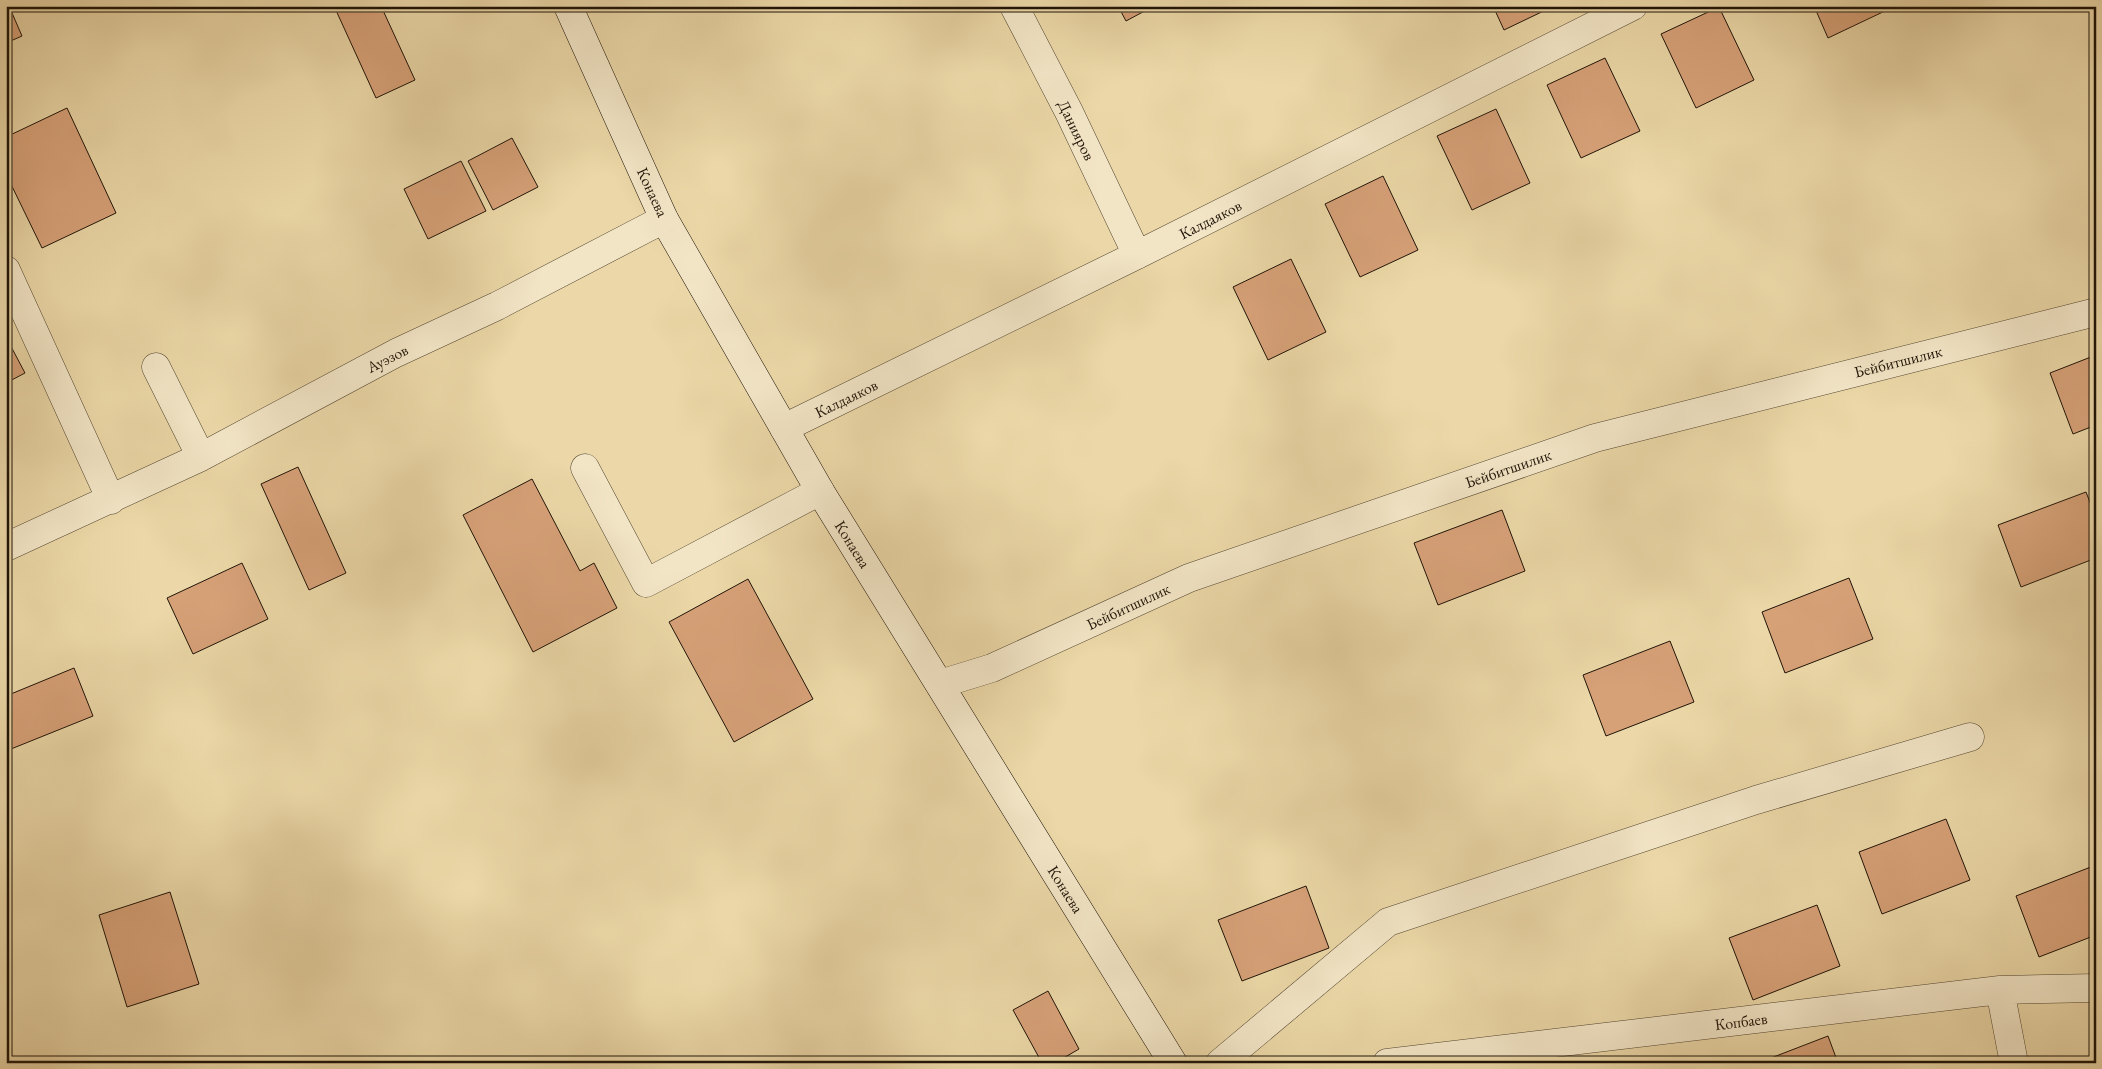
<svg xmlns="http://www.w3.org/2000/svg" width="2102" height="1069" font-family="'EB Garamond',serif">
	<rect width="100%" height="100%" fill="#ebd7a7"/>
	<filter id="stains"><feTurbulence type="fractalNoise" baseFrequency=".004" numOctaves="4"/><feColorMatrix values="0 0 0 0 .2 0 0 0 0 .09 0 0 0 0 .02 0 0 0 .5 -.17"/></filter>
	<radialGradient id="worn" r=".72"><stop offset=".6" stop-color="#630" stop-opacity="0"/><stop offset="1" stop-color="#630" stop-opacity=".3"/></radialGradient>
	<path fill="#d7a178" stroke="#1f1408" d="M 6,6 L 9,6 L 22,36 L 6,43 Z
		M 334,6 L 381,6 L 415,80 L 376,98 Z
		M 1118,6 L 1154,6 L 1126,21 Z
		M 1493,6 L 1554,6 L 1504,30 Z
		M 1814,6 L 1885,6 L 1887,10 L 1828,38 Z
		M 1719,7 L 1754,80 L 1696,108 L 1661,34 Z
		M 1605,58 L 1640,131 L 1581,158 L 1547,85 Z
		M 67,108 L 116,213 L 42,248 L 6,174 L 6,137 Z
		M 1496,109 L 1530,183 L 1472,210 L 1437,136 Z
		M 512,138 L 538,187 L 493,210 L 468,161 Z
		M 461,161 L 486,211 L 428,239 L 404,189 Z
		M 1383,176 L 1418,250 L 1360,277 L 1325,204 Z
		M 1291,259 L 1326,332 L 1268,360 L 1233,287 Z
		M 6,337 L 25,373 L 6,383 Z
		M 2096,355 L 2096,425 L 2073,434 L 2050,373 Z
		M 298,467 L 346,573 L 309,590 L 261,484 Z
		M 532,479 L 580,571 L 594,563 L 617,608 L 533,652 L 463,515 Z
		M 2086,492 L 2096,518 L 2096,558 L 2021,587 L 1998,525 Z
		M 1502,510 L 1525,571 L 1438,605 L 1414,543 Z
		M 242,563 L 268,619 L 193,654 L 167,598 Z
		M 1849,578 L 1873,639 L 1785,673 L 1762,612 Z
		M 748,579 L 813,699 L 734,742 L 669,622 Z
		M 1670,641 L 1694,702 L 1606,736 L 1583,675 Z
		M 74,668 L 93,716 L 6,751 L 6,696 Z
		M 1946,819 L 1970,880 L 1882,914 L 1859,852 Z
		M 2096,865 L 2096,935 L 2039,957 L 2016,896 Z
		M 1306,886 L 1329,948 L 1242,981 L 1218,920 Z
		M 170,892 L 199,984 L 127,1007 L 99,915 Z
		M 1817,905 L 1840,966 L 1753,1000 L 1729,938 Z
		M 1048,991 L 1079,1049 L 1055,1063 L 1042,1063 L 1013,1010 Z
		M 6,1020 L 11,1031 L 6,1033 Z
		M 1828,1036 L 1838,1063 L 1758,1063 Z"/>
	<g fill="none" stroke-linecap="round" stroke-linejoin="round">
		<g stroke="#524530" stroke-width="29">
			<path id="minor" d="M 1014,6 L 1069,112 L 1137,255
				M 6,270 L 111,500
				M 156,367 L 201,457
				M 784,428 L 1137,255 L 1633,6
				M 585,468 L 646,583 L 820,491
				M 6,547 L 201,457 L 396,353 L 497,306 L 664,219
				M 940,684 L 992,668 L 1189,578 L 1595,438 L 2096,312
				M 2000,990 L 2014,1063
				M 1220,1063 L 1388,922 L 1756,800 L 1970,737
				M 1387,1063 L 2000,990 L 2096,988"/>
		</g>
		<g stroke="#1f1408" stroke-width="29">
			<path id="secondary" d="M 568,6 L 664,219 L 820,491 L 1173,1063"/>
		</g>
		<use href="#minor" stroke="#f2e5c6" stroke-width="28"/>
		<use href="#secondary" stroke="#f2e5c6" stroke-width="28"/>
	</g>
	<g text-anchor="middle" stroke-width="4" stroke-linejoin="round" paint-order="stroke">
		<g font-size="16" fill="#1f1408" stroke="#f2e5c6">
			<text transform="translate(1077 130) rotate(64)" y="6">Данияров</text>
			<text transform="translate(653 192) rotate(65)" y="6">Конаева</text>
			<text transform="translate(1210 219) rotate(-27)" y="6">Калдаяков</text>
			<text transform="translate(387 358) rotate(-27)" y="6">Ауэзов</text>
			<text transform="translate(1898 361) rotate(-14)" y="6">Бейбитшилик</text>
			<text transform="translate(846 398) rotate(-26)" y="6">Калдаяков</text>
			<text transform="translate(1508 468) rotate(-19)" y="6">Бейбитшилик</text>
			<text transform="translate(853 544) rotate(58)" y="6">Конаева</text>
			<text transform="translate(1128 606) rotate(-25)" y="6">Бейбитшилик</text>
			<text transform="translate(1066 889) rotate(58)" y="6">Конаева</text>
			<text transform="translate(1741 1021) rotate(-7)" y="6">Копбаев</text>
		</g>
	</g>
	<rect width="2102" height="1069" fill="none" stroke="#ebd7a7" stroke-width="25"/>
	<rect x="8" y="8" width="2087" height="1054" fill="none" stroke="#1f1408" stroke-width="2.5"/>
	<rect x="12" y="12" width="2077" height="1044" fill="none" stroke="#1f1408"/>
	<rect width="100%" height="100%" filter="url(#stains)"/>
	<rect width="100%" height="100%" fill="url(#worn)"/>
</svg>
